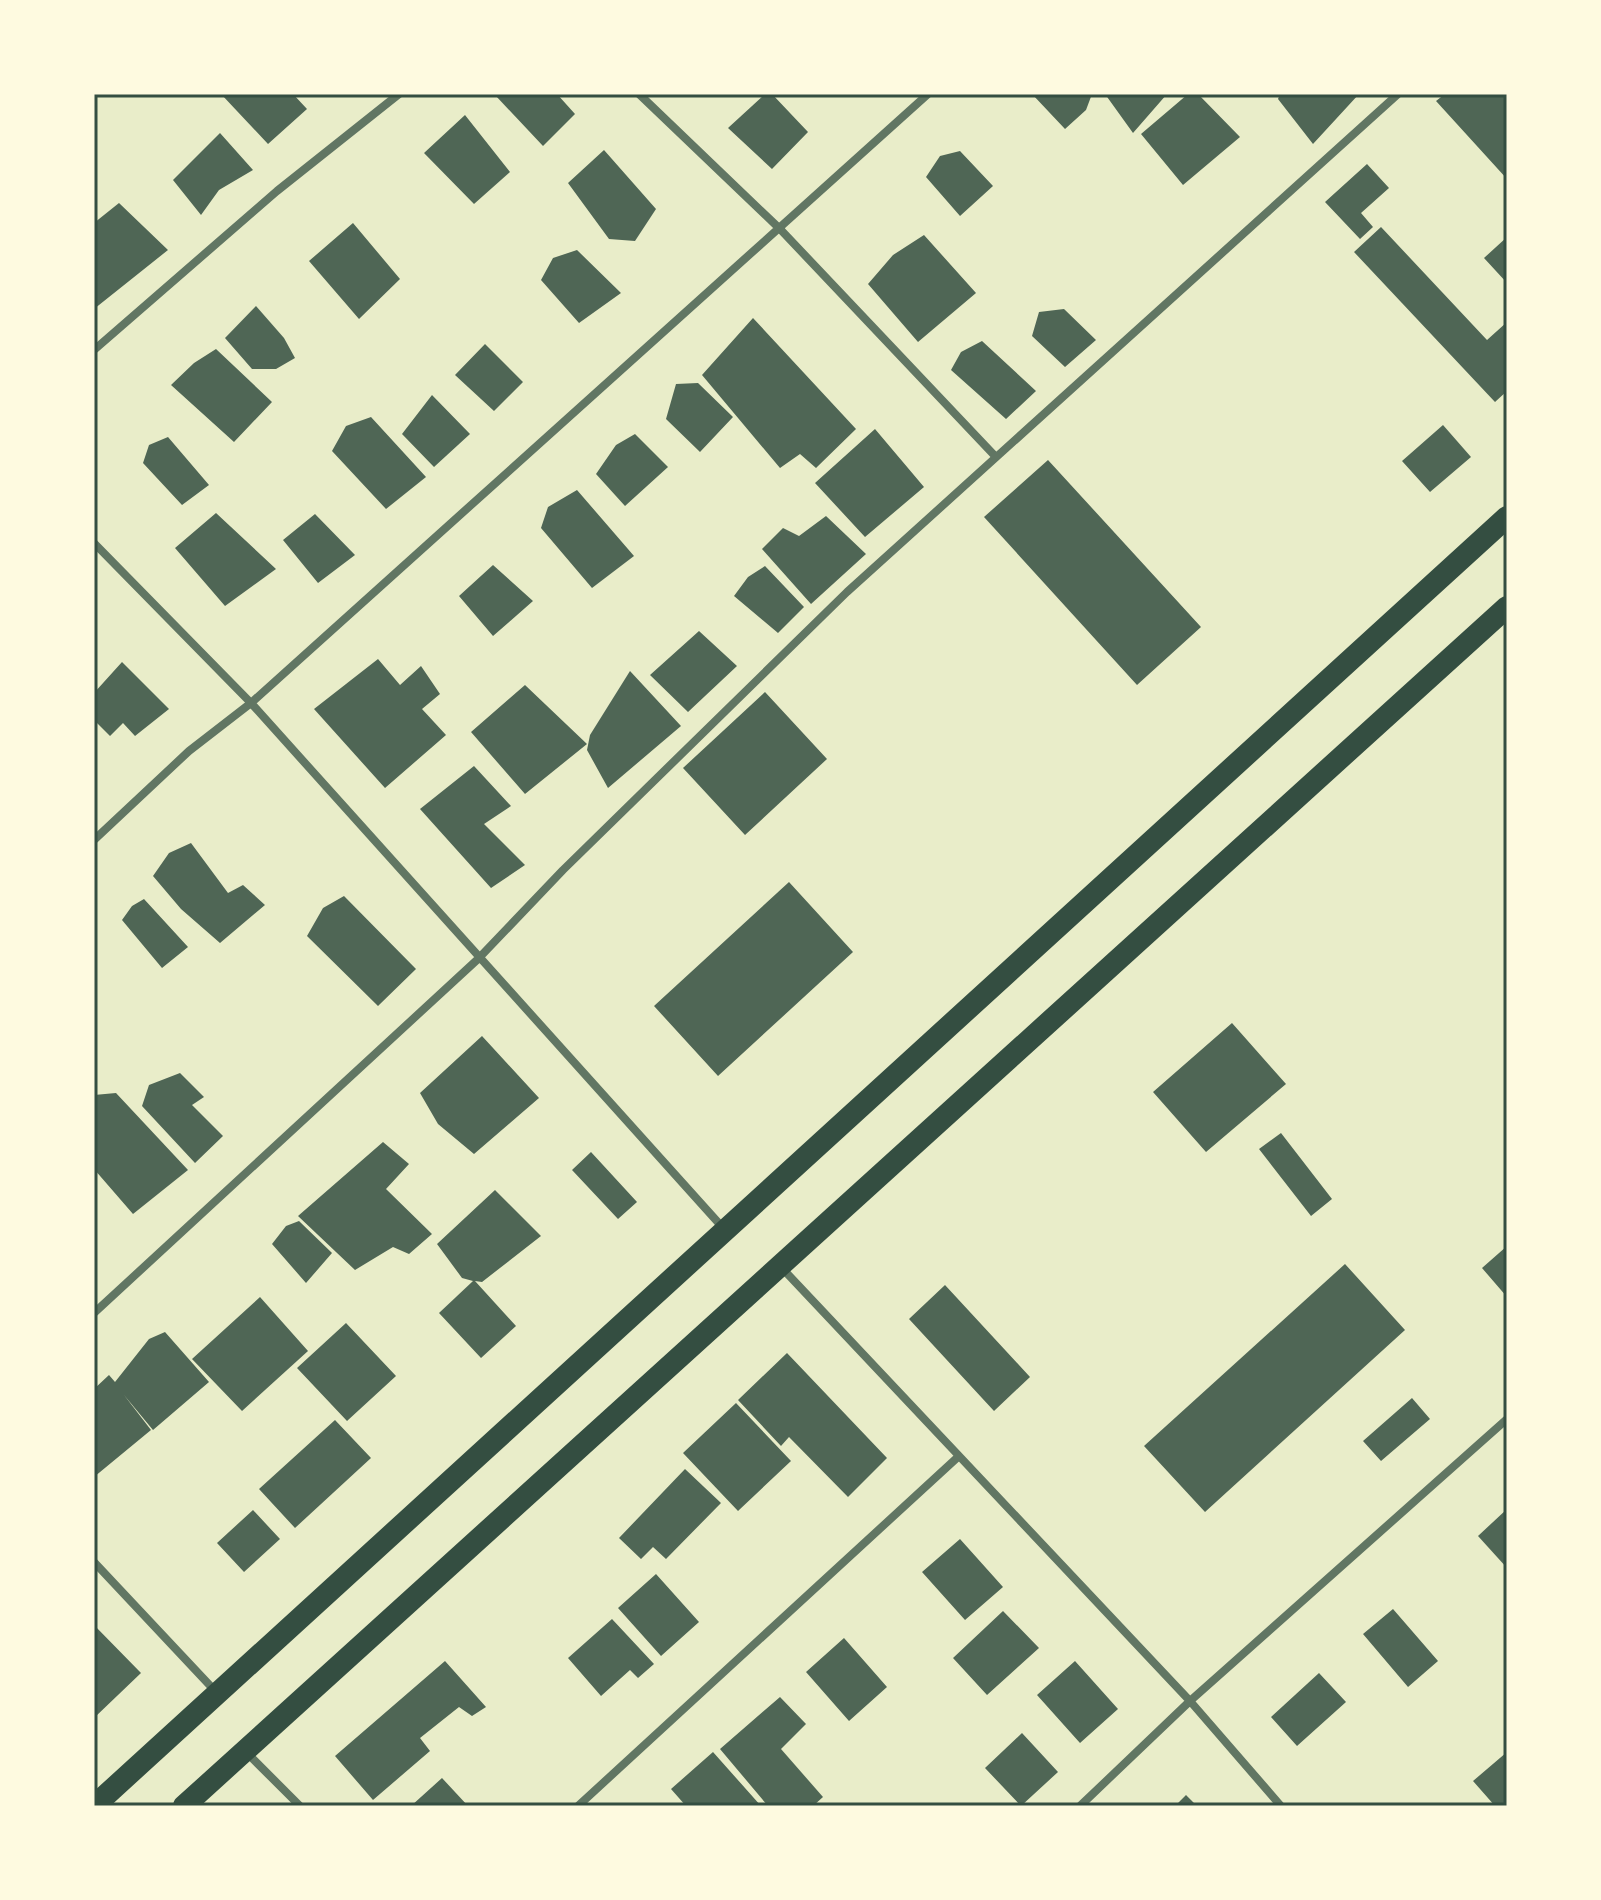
<svg xmlns="http://www.w3.org/2000/svg" width="1601" height="1900" font-family="Rubik,sans-serif">
	<rect width="100%" height="100%" fill="#e9edc9"/>
	<path fill="#4f6655" d="M 221,94 L 293,94 L 307,109 L 268,144 Z
		M 497,94 L 557,94 L 575,114 L 543,146 L 495,95 Z
		M 765,94 L 772,94 L 808,132 L 772,169 L 728,128 Z
		M 1032,94 L 1092,94 L 1086,110 L 1065,129 Z
		M 1105,94 L 1167,94 L 1133,133 Z
		M 1188,94 L 1198,94 L 1240,137 L 1183,185 L 1141,134 Z
		M 1280,94 L 1359,94 L 1313,144 L 1278,99 Z
		M 1445,94 L 1501,94 L 1507,100 L 1507,179 L 1436,101 Z
		M 465,115 L 510,172 L 474,204 L 424,153 Z
		M 220,133 L 253,170 L 219,190 L 201,215 L 173,180 Z
		M 604,150 L 656,209 L 635,241 L 609,239 L 568,183 Z
		M 960,151 L 993,186 L 960,216 L 926,177 L 940,156 Z
		M 1367,164 L 1389,188 L 1361,213 L 1373,227 L 1360,239 L 1325,202 Z
		M 119,203 L 168,250 L 94,309 L 94,223 Z
		M 353,223 L 400,279 L 359,319 L 309,261 Z
		M 1381,227 L 1487,340 L 1507,322 L 1507,391 L 1495,402 L 1354,252 Z
		M 924,235 L 976,293 L 918,342 L 868,284 L 893,255 Z
		M 1507,237 L 1507,283 L 1484,258 Z
		M 577,250 L 621,293 L 579,323 L 541,280 L 553,258 Z
		M 256,306 L 284,338 L 295,358 L 276,369 L 252,369 L 225,338 Z
		M 1064,309 L 1096,340 L 1065,367 L 1032,336 L 1039,312 Z
		M 753,318 L 856,429 L 816,468 L 800,454 L 780,468 L 702,375 Z
		M 982,341 L 1036,391 L 1006,419 L 951,370 L 961,352 Z
		M 485,344 L 523,382 L 494,411 L 455,375 Z
		M 216,349 L 272,402 L 234,442 L 171,385 L 194,363 Z
		M 698,383 L 733,417 L 700,452 L 666,419 L 676,384 Z
		M 432,395 L 470,434 L 434,467 L 402,434 Z
		M 371,417 L 426,477 L 386,509 L 332,451 L 346,426 Z
		M 1443,425 L 1471,457 L 1430,492 L 1402,461 Z
		M 875,429 L 924,487 L 865,537 L 815,483 Z
		M 635,434 L 668,467 L 625,506 L 596,474 L 616,445 Z
		M 168,437 L 209,485 L 182,505 L 143,463 L 149,445 Z
		M 1048,460 L 1201,627 L 1137,685 L 984,517 Z
		M 577,490 L 634,556 L 592,588 L 541,528 L 548,507 Z
		M 216,513 L 276,569 L 225,606 L 175,548 Z
		M 315,514 L 355,555 L 318,583 L 283,540 Z
		M 826,516 L 866,554 L 811,604 L 762,549 L 783,528 L 799,536 Z
		M 493,565 L 533,601 L 493,636 L 459,596 Z
		M 765,566 L 804,607 L 778,633 L 734,596 L 748,577 Z
		M 699,631 L 737,666 L 688,712 L 650,675 Z
		M 378,659 L 400,685 L 421,666 L 440,694 L 422,709 L 446,735 L 385,788 L 314,709 Z
		M 122,662 L 169,709 L 135,736 L 123,723 L 110,736 L 94,720 L 94,693 Z
		M 630,671 L 681,726 L 608,788 L 587,750 L 590,735 Z
		M 525,685 L 587,744 L 525,794 L 471,732 Z
		M 765,692 L 827,759 L 745,835 L 683,768 Z
		M 474,766 L 511,806 L 484,824 L 525,865 L 491,888 L 420,809 Z
		M 191,843 L 228,893 L 243,885 L 265,905 L 220,943 L 181,909 L 153,876 L 169,853 Z
		M 789,882 L 853,952 L 718,1076 L 654,1006 Z
		M 344,896 L 416,969 L 378,1006 L 307,936 L 323,908 Z
		M 144,899 L 188,947 L 162,968 L 122,920 L 132,906 Z
		M 1232,1023 L 1286,1084 L 1206,1152 L 1153,1092 Z
		M 482,1036 L 539,1098 L 474,1154 L 438,1124 L 420,1093 Z
		M 180,1073 L 204,1097 L 192,1105 L 223,1136 L 195,1163 L 142,1106 L 149,1085 Z
		M 116,1093 L 188,1170 L 133,1214 L 94,1169 L 94,1095 Z
		M 1281,1133 L 1332,1199 L 1311,1216 L 1259,1149 Z
		M 383,1142 L 409,1164 L 386,1189 L 432,1234 L 409,1254 L 393,1247 L 355,1270 L 298,1216 Z
		M 591,1152 L 637,1202 L 618,1219 L 572,1170 Z
		M 495,1190 L 541,1236 L 482,1282 L 475,1281 L 516,1326 L 481,1358 L 439,1313 L 473,1281 L 462,1278 L 437,1244 Z
		M 299,1221 L 332,1253 L 306,1283 L 272,1244 L 286,1226 Z
		M 1507,1246 L 1507,1297 L 1482,1268 Z
		M 1345,1264 L 1405,1330 L 1205,1512 L 1144,1446 Z
		M 945,1285 L 1030,1377 L 994,1411 L 909,1319 Z
		M 260,1297 L 308,1351 L 242,1411 L 192,1359 Z
		M 346,1323 L 396,1376 L 347,1421 L 297,1368 Z
		M 165,1332 L 209,1382 L 153,1430 L 124,1395 L 151,1430 L 94,1477 L 94,1389 L 109,1375 L 115,1382 L 149,1339 Z
		M 787,1353 L 887,1458 L 848,1497 L 789,1437 L 781,1446 L 738,1400 Z
		M 1412,1398 L 1430,1419 L 1381,1461 L 1363,1441 Z
		M 736,1403 L 791,1461 L 738,1511 L 683,1453 Z
		M 335,1420 L 371,1458 L 295,1528 L 259,1489 Z
		M 685,1469 L 721,1503 L 666,1559 L 653,1547 L 641,1559 L 619,1538 Z
		M 1507,1509 L 1507,1568 L 1478,1536 Z
		M 253,1510 L 280,1539 L 244,1572 L 217,1543 Z
		M 960,1539 L 1003,1587 L 965,1620 L 922,1572 Z
		M 656,1574 L 699,1622 L 661,1656 L 618,1608 Z
		M 1393,1609 L 1438,1661 L 1408,1687 L 1363,1634 Z
		M 1003,1611 L 1039,1648 L 987,1695 L 953,1658 Z
		M 612,1619 L 654,1664 L 638,1678 L 630,1670 L 601,1696 L 568,1658 Z
		M 94,1625 L 141,1673 L 94,1718 Z
		M 844,1638 L 887,1687 L 849,1721 L 806,1672 Z
		M 445,1661 L 486,1707 L 472,1716 L 459,1707 L 420,1738 L 430,1751 L 373,1800 L 335,1756 Z
		M 1075,1661 L 1118,1709 L 1080,1743 L 1037,1695 Z
		M 1319,1673 L 1346,1702 L 1297,1746 L 1271,1717 Z
		M 780,1697 L 806,1724 L 781,1749 L 823,1797 L 813,1806 L 768,1806 L 720,1749 Z
		M 1022,1733 L 1058,1772 L 1021,1806 L 985,1768 Z
		M 713,1752 L 761,1806 L 686,1806 L 671,1789 Z
		M 1507,1752 L 1507,1806 L 1495,1806 L 1473,1781 Z
		M 442,1778 L 468,1806 L 411,1806 Z
		M 1186,1795 L 1197,1806 L 1175,1806 Z"/>
	<g fill="none" stroke-linecap="round" stroke-linejoin="round">
		<path stroke="#617663" stroke-width="8" d="M 639,94 L 780,229 L 995,456
			M 94,350 L 277,191 L 399,94
			M 94,543 L 251,703 L 724,1229
			M 94,840 L 189,751 L 251,703 L 928,94
			M 781,1267 L 1190,1701 L 1281,1806
			M 94,1313 L 478,959 L 563,870 L 847,592 L 1398,94
			M 94,1562 L 217,1693
			M 247,1753 L 300,1806
			M 578,1806 L 959,1456
			M 1080,1806 L 1190,1701 L 1507,1419"/>
		<path stroke="#344e41" stroke-width="22" d="M 94,1806 L 1507,517
			M 184,1806 L 1507,607"/>
	</g>
	<rect width="1601" height="1900" fill="none" stroke="#fefae0" stroke-width="192"/>
	<rect x="96" y="96" width="1409" height="1708" fill="none" stroke="#344e41" stroke-width="3"/>
</svg>
